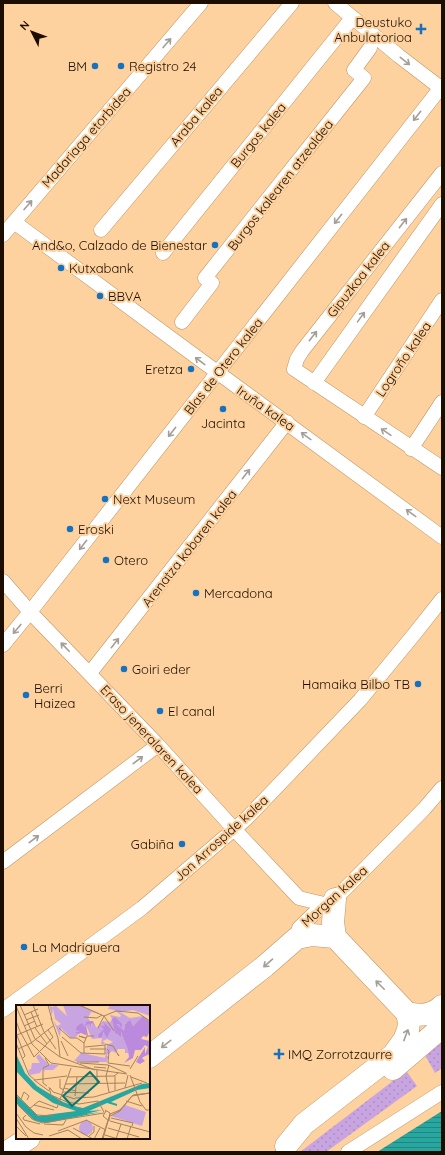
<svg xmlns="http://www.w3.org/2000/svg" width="445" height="1155" font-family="Quicksand,sans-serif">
	<defs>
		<pattern id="grass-dots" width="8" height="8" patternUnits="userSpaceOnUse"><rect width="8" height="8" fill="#c8a5e1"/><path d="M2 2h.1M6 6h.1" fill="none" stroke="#ab8dbf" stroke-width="1.8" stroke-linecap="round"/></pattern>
		<pattern id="water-rules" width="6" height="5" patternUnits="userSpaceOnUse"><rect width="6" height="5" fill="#28a6a0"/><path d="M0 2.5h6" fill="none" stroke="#228680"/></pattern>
	</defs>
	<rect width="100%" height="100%" fill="#fed29f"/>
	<path fill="url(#grass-dots)" d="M 442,1041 L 442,1068 L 435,1073 L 425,1055 Z
		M 407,1072 L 417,1086 L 326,1152 L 300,1152 L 402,1074 Z"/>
	<path fill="url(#water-rules)" d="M 442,1111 L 442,1152 L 377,1152 Z"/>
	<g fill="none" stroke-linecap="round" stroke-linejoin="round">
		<g stroke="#bf9564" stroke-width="15">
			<path id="street" d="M 335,3 L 399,56 L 442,89
				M 442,173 L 302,351 L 297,359 L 294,369 L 442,468
				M 14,222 C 156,328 299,432 442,537
				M 101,230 L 292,3
				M 3,235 L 201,3
				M 163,253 L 352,18
				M 182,322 L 212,283 L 205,278 L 364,78 L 354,70 L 370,48
				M 314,383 L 442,204
				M 364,417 L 442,300
				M 411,449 L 442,402
				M 3,581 L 30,612 L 158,745 L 234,829 L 299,898 L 324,904
				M 3,645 L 30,612 L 442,86
				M 90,673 L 287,422
				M 3,862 L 158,745
				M 297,938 L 299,928 L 324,904 L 335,899 L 424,809 L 442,788
				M 3,1010 L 142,908 L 246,819 L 360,700 L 416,632 L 442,599
				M 348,1152 L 442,1092"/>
		</g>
		<g stroke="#bf9564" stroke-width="23">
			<path id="primary" d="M 407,1013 C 419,1016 432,1016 442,1006
				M 149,1057 L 265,966 L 297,938 L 312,935 L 335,937
				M 393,1069 L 442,1027
				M 286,1146 L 304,1124 L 393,1055 L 404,1040 L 408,1030 L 409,1022 L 407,1013 L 335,937 L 333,922 L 335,899
				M 7,1152 L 29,1138"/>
		</g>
		<use href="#street" stroke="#fff" stroke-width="14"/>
		<use href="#primary" stroke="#fff" stroke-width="22"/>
	</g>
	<defs><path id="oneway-shaft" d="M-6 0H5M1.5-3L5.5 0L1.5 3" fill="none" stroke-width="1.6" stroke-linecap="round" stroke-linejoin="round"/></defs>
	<g stroke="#a49e99">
		<use href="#oneway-shaft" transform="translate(167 43) rotate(-49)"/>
		<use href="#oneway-shaft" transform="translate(405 61) rotate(38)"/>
		<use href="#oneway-shaft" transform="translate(417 116) rotate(128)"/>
		<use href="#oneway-shaft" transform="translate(28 205) rotate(-49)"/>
		<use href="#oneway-shaft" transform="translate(338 219) rotate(128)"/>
		<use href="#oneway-shaft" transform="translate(403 223) rotate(-52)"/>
		<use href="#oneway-shaft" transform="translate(361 317) rotate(-54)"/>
		<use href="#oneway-shaft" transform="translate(313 336) rotate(-52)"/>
		<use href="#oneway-shaft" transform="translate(200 361) rotate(-143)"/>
		<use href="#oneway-shaft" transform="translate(172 432) rotate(128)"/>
		<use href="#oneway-shaft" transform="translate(386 432) rotate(-146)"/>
		<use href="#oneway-shaft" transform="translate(306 436) rotate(-144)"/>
		<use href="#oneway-shaft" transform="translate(246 474) rotate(-52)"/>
		<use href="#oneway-shaft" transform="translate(411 513) rotate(-144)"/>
		<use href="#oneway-shaft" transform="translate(83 545) rotate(128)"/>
		<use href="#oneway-shaft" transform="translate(17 629) rotate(130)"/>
		<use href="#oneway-shaft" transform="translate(115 643) rotate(-52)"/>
		<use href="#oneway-shaft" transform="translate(65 647) rotate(-134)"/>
		<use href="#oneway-shaft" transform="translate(138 760) rotate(-37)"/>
		<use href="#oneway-shaft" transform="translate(34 839) rotate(-37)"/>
		<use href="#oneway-shaft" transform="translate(268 963) rotate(139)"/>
		<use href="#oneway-shaft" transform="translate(380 985) rotate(-135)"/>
		<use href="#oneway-shaft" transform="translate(406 1035) rotate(-69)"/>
		<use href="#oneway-shaft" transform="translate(166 1044) rotate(142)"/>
	</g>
	<g fill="#1671be" stroke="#fed29f" stroke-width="1.5">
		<path d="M419 23h4v4h4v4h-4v4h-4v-4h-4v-4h4z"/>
		<circle cx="95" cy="66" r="4"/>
		<circle cx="121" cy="66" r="4"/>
		<circle cx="215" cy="245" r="4"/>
		<circle cx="61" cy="268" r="4"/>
		<circle cx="100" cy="296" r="4"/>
		<circle cx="191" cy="369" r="4"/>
		<circle cx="223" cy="409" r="4"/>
		<circle cx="105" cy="499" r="4"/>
		<circle cx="70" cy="529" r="4"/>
		<circle cx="106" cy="560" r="4"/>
		<circle cx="196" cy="593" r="4"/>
		<circle cx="124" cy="669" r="4"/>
		<circle cx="418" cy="684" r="4"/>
		<circle cx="26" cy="695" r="4"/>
		<circle cx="160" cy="711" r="4"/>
		<circle cx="182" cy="844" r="4"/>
		<circle cx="24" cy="947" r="4"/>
		<path d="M277 1048h4v4h4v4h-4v4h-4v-4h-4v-4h4z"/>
	</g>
	<g text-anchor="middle" stroke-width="4" stroke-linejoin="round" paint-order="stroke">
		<g font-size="13" fill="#1c0d00" stroke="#fed29f" text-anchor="start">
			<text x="412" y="27" text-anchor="end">Deustuko<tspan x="412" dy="15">Anbulatorioa</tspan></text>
			<text x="87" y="71" text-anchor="end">BM</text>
			<text x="129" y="71">Registro 24</text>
			<text x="207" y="250" text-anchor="end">And&amp;o, Calzado de Bienestar</text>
			<text x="69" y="273">Kutxabank</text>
			<text x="108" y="301">BBVA</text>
			<text x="183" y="374" text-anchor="end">Eretza</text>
			<text x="223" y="428" text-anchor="middle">Jacinta</text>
			<text x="113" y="504">Next Museum</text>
			<text x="78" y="534">Eroski</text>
			<text x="114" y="565">Otero</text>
			<text x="204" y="598">Mercadona</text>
			<text x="132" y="674">Goiri eder</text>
			<text x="410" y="689" text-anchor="end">Hamaika Bilbo TB</text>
			<text x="34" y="693">Berri<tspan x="34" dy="15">Haizea</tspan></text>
			<text x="168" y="716">El canal</text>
			<text x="174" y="849" text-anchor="end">Gabiña</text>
			<text x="32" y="952">La Madriguera</text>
			<text x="288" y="1059">IMQ Zorrotzaurre</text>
		</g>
		<g font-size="13" fill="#1c0d00" stroke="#fed29f">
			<text transform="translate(196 116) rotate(-50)" y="5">Araba kalea</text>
			<text transform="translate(258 135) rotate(-51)" y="5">Burgos kalea</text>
			<text transform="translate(86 137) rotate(-49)" y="5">Madariaga etorbidea</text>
			<text transform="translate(280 185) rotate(-52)" y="5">Burgos kalearen atzealdea</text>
			<text transform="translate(358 279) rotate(-52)" y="5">Gipuzkoa kalea</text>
			<text transform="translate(403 359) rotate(-56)" y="5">Logroño kalea</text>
			<text transform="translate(223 366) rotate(-52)" y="5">Blas de Otero kalea</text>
			<text transform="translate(266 408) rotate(35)" y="5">Iruña kalea</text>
			<text transform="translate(189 548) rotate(-52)" y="5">Arenatza kobaren kalea</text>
			<text transform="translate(152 739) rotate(47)" y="5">Eraso jeneralaren kalea</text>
			<text transform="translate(221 838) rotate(-42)" y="5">Jon Arrospide kalea</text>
			<text transform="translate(334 896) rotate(-42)" y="5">Morgan kalea</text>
		</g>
	</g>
	<g transform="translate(16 1005)">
		<rect width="134" height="134" fill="#fed29f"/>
		<path d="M 33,0 L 35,2 L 40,1 L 51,11 L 47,0 L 64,0 L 85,9 L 75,7 L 72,13 L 74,16 L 69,22 L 66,19 L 61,21 L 61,25 L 64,27 L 60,32 L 55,33 L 45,23 L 44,32 L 37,15 L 41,21 L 45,19 L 39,14 L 37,3 L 36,11 ZM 94,0 L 134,1 L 134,11 L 117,5 L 104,7 L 114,13 L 127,11 L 117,21 L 115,18 L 109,18 L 108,26 L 101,23 L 99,19 L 103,18 L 100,13 L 97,14 L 99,28 L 103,31 L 104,27 L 106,29 L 113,48 L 109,48 L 109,44 L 102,44 L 100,48 L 96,46 L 91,50 L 91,57 L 59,56 L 65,48 L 89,53 L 91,40 L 97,37 L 91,34 L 87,36 L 89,39 L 85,39 L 86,33 L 76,34 L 70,20 L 74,18 L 74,24 L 77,18 L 81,23 L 87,16 L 94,17 L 96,14 L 94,10 L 104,12 L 105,10 L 98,5 L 92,4 Z" fill="#c8a5e1"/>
		<path d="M 127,11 L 134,17 L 134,26 L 131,32 L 127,31 L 125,34 L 134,36 L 134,49 L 129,51 L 126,53 L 129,56 L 124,59 L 120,57 L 129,42 L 129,49 L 132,42 L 129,40 L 125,45 L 119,45 L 117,53 L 108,58 L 113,52 L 112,45 L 105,27 L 105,32 L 99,28 L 96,14 L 99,12 L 106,19 L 105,23 L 103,19 L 100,19 L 108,26 L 109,19 L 114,15 L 117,21 ZM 74,16 L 77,16 L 79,21 L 76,18 L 74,24 L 74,19 L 70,20 L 72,31 L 65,28 L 62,29 L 59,27 L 64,27 L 60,25 L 61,21 L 66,18 L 69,22 L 70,17 ZM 87,17 L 95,24 L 91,33 L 87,26 L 86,32 L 83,33 L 82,30 L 88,24 L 85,21 L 89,21 Z" fill="#bb89de"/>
		<path d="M 65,48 L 88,53 L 92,51 L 92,54 L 88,55 L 89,57 L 58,56 ZM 23,49 L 32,59 L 31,61 L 35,59 L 43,60 L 37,65 L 29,65 L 29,67 L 27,63 L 24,68 L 14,70 L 12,65 L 15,64 L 16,58 L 24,58 L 20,52 ZM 109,100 L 130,107 L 126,121 L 95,111 Z" fill="#c8a5e1"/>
		<path d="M63 123a7 7 0 1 1 14 0a7 7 0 1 1-14 0Z" fill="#c8a5e1"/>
		<path d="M 0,49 L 9,68 L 21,81 L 47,97 L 62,102 L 67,103 L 126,79 L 134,78 L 134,83 L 121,85 L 95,97 L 101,99 L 101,101 L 91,98 L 73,106 L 86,105 L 70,109 L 85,107 L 31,118 L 19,116 L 0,98 L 0,90 L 22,111 L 60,106 L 37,98 L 17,84 L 0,66 Z" fill="#28a6a0"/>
		<path fill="none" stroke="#28a6a0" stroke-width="2" d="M 121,82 L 134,80M 0,93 L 19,112 L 28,115 L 58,110 L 118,84"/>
		<path fill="none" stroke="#a4835f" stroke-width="1" d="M 4,0 L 19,34 L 44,52M 17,0 L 28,27 L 40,44M 32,0 L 36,15M 63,0 L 88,11 L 100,6 L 122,8 L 134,16M 0,1 L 16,39 L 35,58 L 111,69M 15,7 L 21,22M 8,10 L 22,4M 68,12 L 81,13 L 86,10M 35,13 L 42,33 L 44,52 L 79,65M 10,15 L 23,10M 0,16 L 5,29M 8,21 L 19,16M 19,23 L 31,39M 43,23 L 54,33 L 61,33 L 68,38 L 68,48M 82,23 L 88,11 L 98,26M 0,28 L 9,51 L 6,54M 5,28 L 18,52 L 28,42M 1,30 L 27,19M 46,32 L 65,48 L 89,49 L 89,40 L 69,42M 69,33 L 63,31 L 70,33M 45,36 L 52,51M 0,38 L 13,70 L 19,75M 68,38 L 71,31 L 78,31M 89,39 L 97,41 L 103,51 L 101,48M 28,42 L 37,32 L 32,25M 2,44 L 15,38 L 37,21M 74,44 L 90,44M 91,44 L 93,46 L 92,58M 29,53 L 33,60 L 27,63 L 27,78 L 31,81M 61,57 L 83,57M 64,58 L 92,60 L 110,68M 92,58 L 114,61M 78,62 L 90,63M 114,64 L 122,51M 114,70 L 124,97 L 130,105 L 134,105M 99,71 L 99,85M 52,72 L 98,71 L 102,68M 115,72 L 131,78M 44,74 L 44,83 L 48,85M 18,75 L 33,86M 19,75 L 51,71M 49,79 L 109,78M 81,79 L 81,65M 33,82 L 35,90 L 51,97 L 63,99 L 82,96 L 88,107M 34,83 L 37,87 L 59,94M 48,83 L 60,86M 109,83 L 112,70M 47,87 L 73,88M 93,87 L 90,71 L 93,60M 0,89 L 21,110 L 38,111M 59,91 L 61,72M 59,93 L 78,92 L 126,78M 5,94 L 8,87 L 13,91 L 11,95M 110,96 L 126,101M 2,100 L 16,114 L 26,118 L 88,108M 18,100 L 38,105M 41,103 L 55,63M 13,104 L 23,96 L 41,103M 89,105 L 94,108 L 93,116M 90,106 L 87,111 L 93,116M 0,108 L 10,122 L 18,128 L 27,130M 10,110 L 7,113 L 8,115 L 24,119M 94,111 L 104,106 L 116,91 L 134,88M 0,113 L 13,134M 95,113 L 117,118 L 116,121M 70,115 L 90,125M 94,116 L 134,127M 28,119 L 47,120 L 50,115M 0,121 L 10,131M 57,123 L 77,134M 92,123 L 123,132M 42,126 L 71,115M 89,130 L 102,134M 33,131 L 52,125 L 66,134M 72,132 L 78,127 L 78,121M 78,134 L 84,123M 86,134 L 94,109 L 104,105 L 117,90 L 134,88M 87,134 L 92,116M 100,134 L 105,119M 111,134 L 115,121"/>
		<path fill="#0f766e" fill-opacity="0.15" stroke="#0f766e" stroke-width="2" d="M 74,67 L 83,77 L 56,101 L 47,91 Z"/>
		<rect width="134" height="134" fill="none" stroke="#1c0d00" stroke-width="2"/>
	</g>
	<rect width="445" height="1155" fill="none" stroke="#1c0d00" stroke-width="8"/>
	<g transform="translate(32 32) rotate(312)" stroke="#fed29f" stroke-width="3" paint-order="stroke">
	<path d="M0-3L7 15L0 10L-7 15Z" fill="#1c0d00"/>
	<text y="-6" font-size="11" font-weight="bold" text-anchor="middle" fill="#1c0d00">N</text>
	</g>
</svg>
